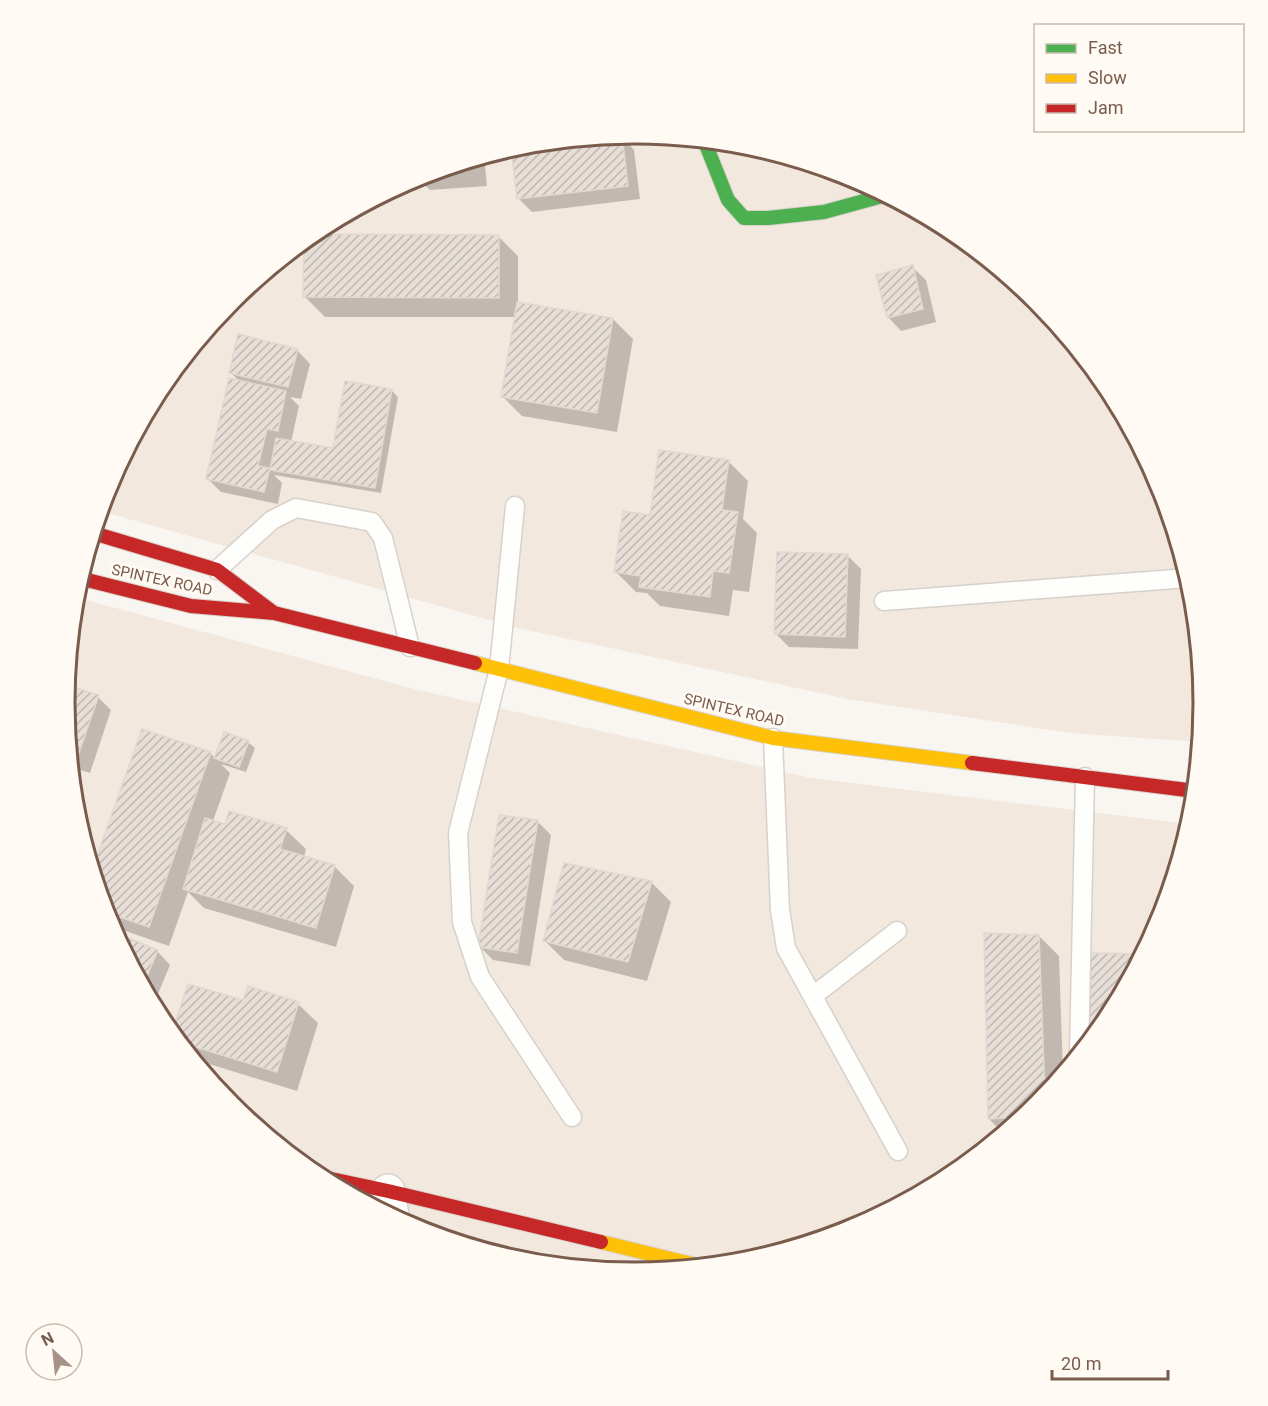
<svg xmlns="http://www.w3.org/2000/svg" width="1268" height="1406" font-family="Roboto,sans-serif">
	<defs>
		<pattern id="building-hatch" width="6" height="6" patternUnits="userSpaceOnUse" patternTransform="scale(1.5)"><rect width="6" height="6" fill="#e6ded7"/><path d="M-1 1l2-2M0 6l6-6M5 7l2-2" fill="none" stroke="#bfb7b1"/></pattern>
	</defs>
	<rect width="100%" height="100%" fill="#f9f5f0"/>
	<path fill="#f2e8de" d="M 634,134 L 745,145 L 852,177 L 951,230 L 1037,301 L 1108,387 L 1160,485 L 1193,592 L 1203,703 L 1200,742 L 1070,733 L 848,699 L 518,628 L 100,511 L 108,485 L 161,386 L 232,300 L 318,229 L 416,177 L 523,144 Z
		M 75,597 L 418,690 L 811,778 L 1189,824 L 1160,921 L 1107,1020 L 1036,1106 L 950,1177 L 852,1229 L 745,1262 L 634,1272 L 523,1261 L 416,1229 L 317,1176 L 231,1105 L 160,1019 L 108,921 L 75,814 L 65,703 Z"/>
	<path fill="#0003" d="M 621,136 L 634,150 L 640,199 L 532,212 L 519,199 L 524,148 L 521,145 L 582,139 L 583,141 Z
		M 484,156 L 487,186 L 430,190 L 417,177 Z
		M 310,236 L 498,236 L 518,256 L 518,304 L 613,319 L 633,339 L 617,432 L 522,416 L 502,396 L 516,317 L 325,317 L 305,297 L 306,239 Z
		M 912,267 L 926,280 L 936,322 L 901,331 L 888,317 Z
		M 297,350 L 310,364 L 301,399 L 290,397 L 299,406 L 291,442 L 334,450 L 392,391 L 398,397 L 381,493 L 274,475 L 282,483 L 278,504 L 221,492 L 208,479 L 241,383 L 230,372 Z
		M 728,461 L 748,481 L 743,519 L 757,533 L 749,592 L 733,590 L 729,616 L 660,606 L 647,593 L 636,592 L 616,572 L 651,517 Z
		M 847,555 L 861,569 L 858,649 L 789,647 L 776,634 Z
		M 66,686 L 98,697 L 111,710 L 90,773 L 71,767 L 65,703 Z
		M 225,734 L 248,742 L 255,748 L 246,772 L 221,764 L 230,773 L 213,821 L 226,826 L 286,830 L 306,849 L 304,857 L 334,866 L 354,886 L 336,947 L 204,908 L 188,892 L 169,946 L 111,926 L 108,921 L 93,872 L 210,753 L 216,759 Z
		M 538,822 L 551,835 L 530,966 L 493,960 L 480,947 Z
		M 651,882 L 671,902 L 647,981 L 564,960 L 544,940 Z
		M 117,935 L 157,951 L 170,965 L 153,1006 L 116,936 Z
		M 1039,936 L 1059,956 L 1063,1074 L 1036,1106 L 1003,1133 L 989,1119 Z
		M 1091,955 L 1142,956 L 1107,1020 L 1089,1042 Z
		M 189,986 L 244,1002 L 298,1004 L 318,1023 L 297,1091 L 193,1059 L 173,1035 Z"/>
	<path fill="url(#building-hatch)" stroke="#e2d8d2" stroke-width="1.5" d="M 622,135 L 628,186 L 517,199 L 511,148 Z
		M 467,161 L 467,166 L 446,168 Z
		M 312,234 L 499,235 L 499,298 L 303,297 L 304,241 Z
		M 913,265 L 923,309 L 887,318 L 876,275 Z
		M 517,302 L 613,318 L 597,413 L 501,397 Z
		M 238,334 L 298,349 L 288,387 L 229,373 Z
		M 229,378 L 286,391 L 278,431 L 267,429 L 258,466 L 270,468 L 264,492 L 206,479 Z
		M 345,381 L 392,389 L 375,488 L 270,470 L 276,438 L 333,448 Z
		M 659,450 L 729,460 L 722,510 L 738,512 L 729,573 L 713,571 L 710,597 L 639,587 L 641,576 L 614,572 L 623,511 L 650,515 Z
		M 777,552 L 848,554 L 845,637 L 774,634 Z
		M 66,685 L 99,695 L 76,761 L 70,759 L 65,703 Z
		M 142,729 L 211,752 L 149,927 L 105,912 L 92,870 Z
		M 224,732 L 249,741 L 239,767 L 214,758 Z
		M 229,811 L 287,828 L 280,849 L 335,865 L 316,928 L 183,889 L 205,818 L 225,824 Z
		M 499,815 L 538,820 L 517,953 L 478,947 Z
		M 564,863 L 652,881 L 628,962 L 543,941 Z
		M 116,933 L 158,950 L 143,986 L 115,934 Z
		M 984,933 L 1039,935 L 1045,1096 L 1036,1106 L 1023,1117 L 988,1119 Z
		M 1090,953 L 1142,954 L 1107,1020 L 1088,1043 Z
		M 188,984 L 243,1000 L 248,986 L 299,1002 L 277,1072 L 179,1042 L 172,1033 Z"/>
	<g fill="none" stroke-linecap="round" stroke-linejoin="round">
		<g stroke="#d7d1cb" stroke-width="21">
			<path id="lane" d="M 515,506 L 499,669 L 458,833 L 462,922 L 480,977 L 572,1117
				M 217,570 L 272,520 L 296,508 L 372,522 L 383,538 L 410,647
				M 884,601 L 1188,578
				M 773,738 L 780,910 L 786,948 L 898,1151
				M 813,996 L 897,931
				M 1079,1054 L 1085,777"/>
		</g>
		<g stroke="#d7d1cb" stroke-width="36">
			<path id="street" d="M 388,1191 L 392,1216"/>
		</g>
		<g stroke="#d9d2cb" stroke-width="16">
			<path id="fast" d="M 704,140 L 728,200 L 744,218 L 768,218 L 824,212 L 886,195"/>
		</g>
		<g stroke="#d9d2cb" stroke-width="16">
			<path id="slow" d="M 475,663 L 773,738 L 972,763
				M 601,1242 L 700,1266"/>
		</g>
		<g stroke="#d9d2cb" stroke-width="16">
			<path id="jam" d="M 93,533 L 217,570 L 274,613
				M 79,578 L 191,606 L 274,613 L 475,663
				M 972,763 L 1195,791
				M 317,1176 L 388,1191 L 601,1242"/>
		</g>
		<use href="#lane" stroke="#fefefd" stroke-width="18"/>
		<use href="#street" stroke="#fefefd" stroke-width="33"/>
		<use href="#fast" stroke="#4caf50" stroke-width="14"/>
		<use href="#slow" stroke="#ffc107" stroke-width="14"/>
		<use href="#jam" stroke="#c62828" stroke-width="14"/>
	</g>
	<g text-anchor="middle" stroke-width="6" stroke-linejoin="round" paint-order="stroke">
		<g font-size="15" fill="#7a5c4d" stroke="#fffaf3">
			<text transform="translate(162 580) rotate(12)" y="5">SPINTEX ROAD</text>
			<text transform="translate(734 710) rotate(13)" y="5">SPINTEX ROAD</text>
		</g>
	</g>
	<path d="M0 0H1268V1406H0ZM75 703a559 559 0 1 1 1118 0a559 559 0 1 1-1118 0Z" fill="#fffaf3" fill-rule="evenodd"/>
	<path fill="none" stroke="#7a5c4d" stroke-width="3" d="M75 703a559 559 0 1 1 1118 0a559 559 0 1 1-1118 0Z"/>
	<rect x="1034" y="24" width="210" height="108" fill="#fffaf3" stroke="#cabbb1" stroke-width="1.5"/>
	<rect x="1046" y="44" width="30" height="9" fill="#4caf50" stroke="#cabbb1" stroke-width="1.5"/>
	<text x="1088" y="54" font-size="18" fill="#7a5c4d">Fast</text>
	<rect x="1046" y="74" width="30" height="9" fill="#ffc107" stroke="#cabbb1" stroke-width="1.5"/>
	<text x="1088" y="84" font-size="18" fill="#7a5c4d">Slow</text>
	<rect x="1046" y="104" width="30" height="9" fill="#c62828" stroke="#cabbb1" stroke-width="1.5"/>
	<text x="1088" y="114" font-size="18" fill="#7a5c4d">Jam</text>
	<g transform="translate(54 1352) rotate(333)"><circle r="28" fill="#fffaf3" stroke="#cabbb1" stroke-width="1.5"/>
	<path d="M0-4.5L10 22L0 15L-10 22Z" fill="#a69286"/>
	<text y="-9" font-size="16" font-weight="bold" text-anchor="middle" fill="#7a5c4d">N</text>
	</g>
	<path d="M1052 1370v9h116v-9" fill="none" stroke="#7a5c4d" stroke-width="3"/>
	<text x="1061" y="1370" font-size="18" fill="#7a5c4d" stroke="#fffaf3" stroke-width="4.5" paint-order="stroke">20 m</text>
</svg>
